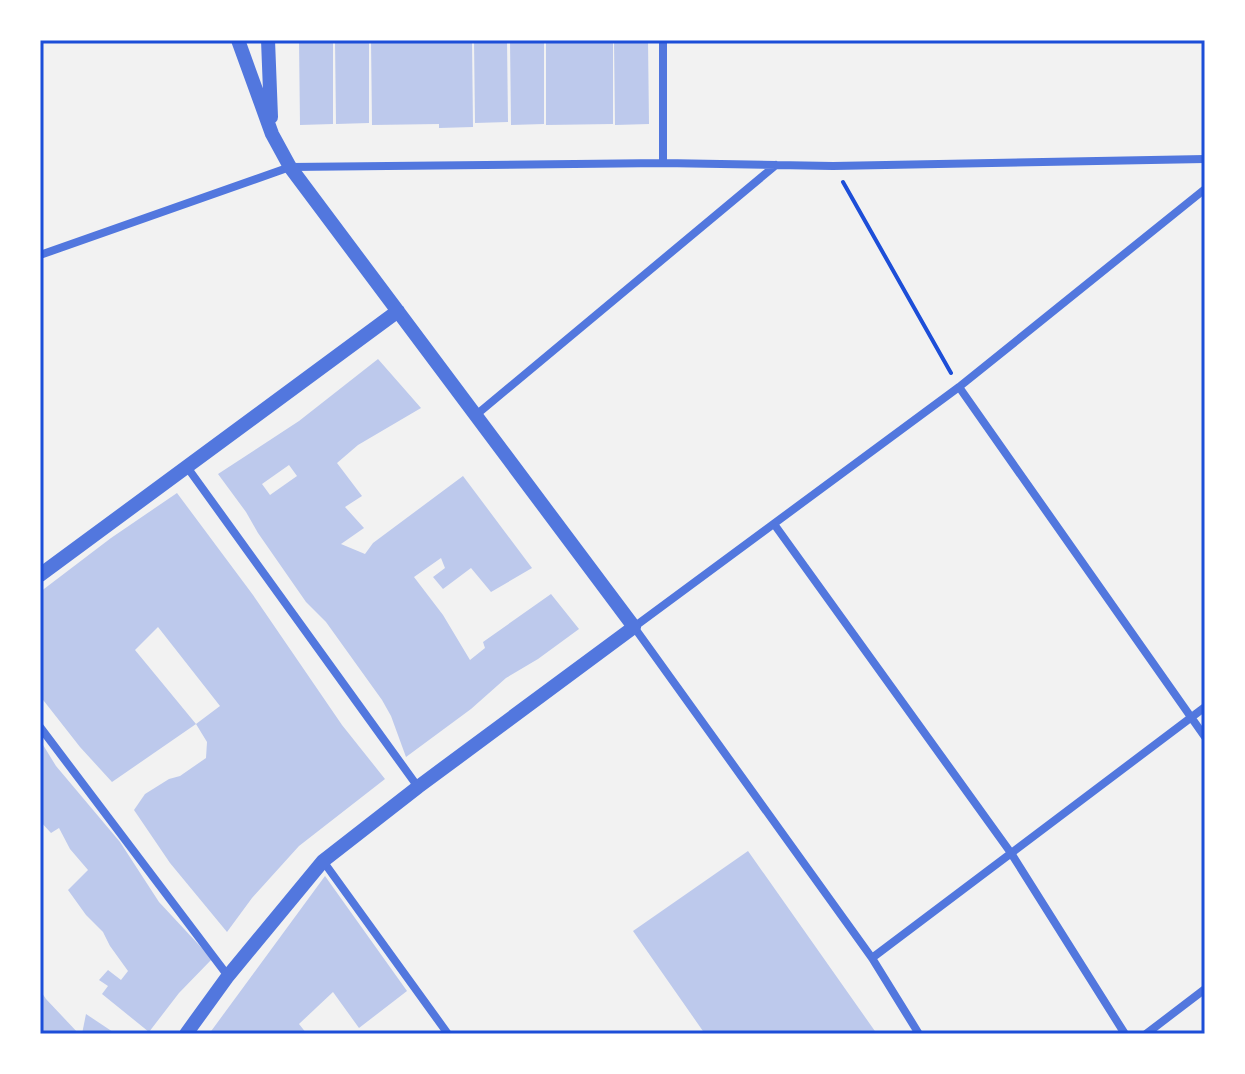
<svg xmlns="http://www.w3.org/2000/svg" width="1245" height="1074" font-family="'PT Serif',serif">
	<rect width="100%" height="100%" fill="#f2f2f2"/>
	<path fill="#bdc9ec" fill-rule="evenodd" d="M 299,40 L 333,40 L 333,124 L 300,125 Z
		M 335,40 L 369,40 L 369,123 L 336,124 Z
		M 371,40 L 472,40 L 473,127 L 439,128 L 439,124 L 372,125 Z
		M 474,40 L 507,40 L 508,122 L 475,123 Z
		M 510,40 L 544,40 L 544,124 L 511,125 Z
		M 546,40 L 613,40 L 613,124 L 546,125 Z
		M 614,40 L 648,40 L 649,124 L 615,125 Z
		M 378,359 L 421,408 L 358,445 L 337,463 L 362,496 L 345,507 L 364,528 L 341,544 L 365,554 L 373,543 L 463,476 L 532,568 L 491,592 L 471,568 L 443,589 L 433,577 L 445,568 L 441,558 L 414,577 L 443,615 L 470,660 L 485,648 L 483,642 L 551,594 L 579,629 L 538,659 L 506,678 L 471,709 L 406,757 L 391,716 L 382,700 L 326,622 L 306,602 L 258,533 L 246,512 L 218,474 L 299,421 ZM 289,465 L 297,476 L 270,495 L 262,484 Z
		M 177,493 L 253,595 L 342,725 L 385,779 L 299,846 L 252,898 L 227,932 L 170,863 L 134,810 L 145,794 L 169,779 L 180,776 L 206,758 L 207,742 L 196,724 L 220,706 L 158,627 L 135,650 L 196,724 L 112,782 L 80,747 L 40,696 L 40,592 L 111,538 Z
		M 40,740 L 56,766 L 120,842 L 159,902 L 212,959 L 179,993 L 149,1032 L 102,994 L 108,986 L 99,980 L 108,970 L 121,980 L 128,971 L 110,946 L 103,932 L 86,915 L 68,890 L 88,870 L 70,849 L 59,828 L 51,833 L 40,821 Z
		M 748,851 L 877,1034 L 705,1034 L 633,931 Z
		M 325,876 L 407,991 L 359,1028 L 333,992 L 299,1024 L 307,1034 L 209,1034 Z
		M 40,990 L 46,999 L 79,1034 L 40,1034 Z
		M 86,1014 L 116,1034 L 82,1034 Z"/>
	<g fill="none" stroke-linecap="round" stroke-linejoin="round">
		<path stroke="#1d4ed8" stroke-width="4" d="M 843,182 L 951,373"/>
		<path stroke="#5277de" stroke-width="8" d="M 663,40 L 663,163
			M 40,255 L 290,167 L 663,163 L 833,166 L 1205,159
			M 959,387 L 1205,737
			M 476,415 L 776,165
			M 187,467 L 418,787
			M 774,524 L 1011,853 L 1125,1034
			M 40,727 L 228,976
			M 323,861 L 448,1034
			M 872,958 L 1205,707
			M 919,1034 L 872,958 L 634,627 L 959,387 L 1205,189
			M 1146,1034 L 1205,989"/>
		<path stroke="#5277de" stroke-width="14" d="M 268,40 L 271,117
			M 40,575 L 398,311
			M 186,1034 L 228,976 L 323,861 L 418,787 L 634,627 L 290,167 L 272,134 L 238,40"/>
	</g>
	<rect width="1245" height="1074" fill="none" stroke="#ffffff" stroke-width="84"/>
	<rect x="42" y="42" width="1161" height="990" fill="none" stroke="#1d4ed8" stroke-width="3"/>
</svg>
